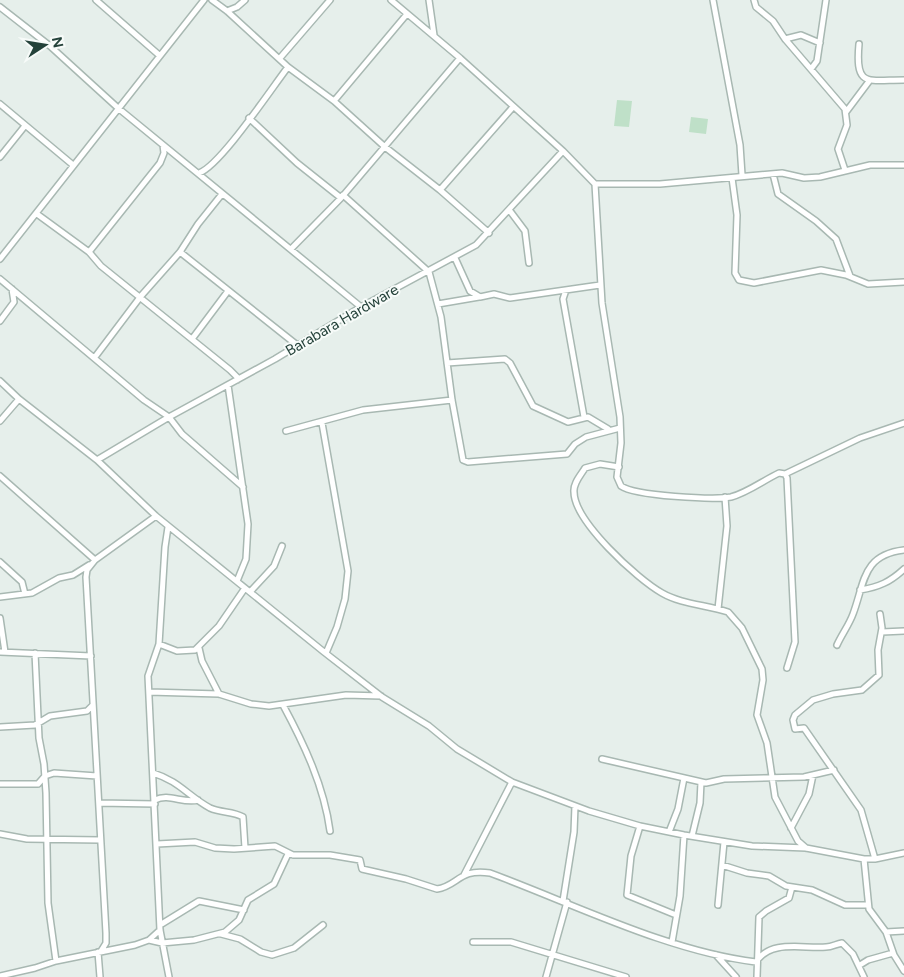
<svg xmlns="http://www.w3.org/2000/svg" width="904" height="977" font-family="Figtree,sans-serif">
	<rect width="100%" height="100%" fill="#e6efeb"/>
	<path fill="#bfe0c8" d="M 617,100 L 632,101 L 629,127 L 614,126 Z
		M 691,117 L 708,119 L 706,134 L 689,132 Z"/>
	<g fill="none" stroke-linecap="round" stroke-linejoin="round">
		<g stroke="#a8b8b2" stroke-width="8">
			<path id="minor" d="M 96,0 L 159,55
				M 212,0 L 227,11 L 288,67 L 334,101 L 385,147 L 440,190 L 489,233
				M 391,0 L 460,58 L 563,151 L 595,184 L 602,303 L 620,417 L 621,443 L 617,477 L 621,486 C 635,496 714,500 731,497 C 747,493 764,480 779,473 L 785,474 L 787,478 L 795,642 L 787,668
				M 429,0 L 434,35
				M 713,0 L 740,145 L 742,175
				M 754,0 L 756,7 L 773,21 L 785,39 L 845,109 L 847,125 L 838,149 L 845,170
				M 0,7 L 50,46 L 118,108 L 361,307
				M 227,11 L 237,7 L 245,0
				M 785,39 L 801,35 L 820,43
				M 859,44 C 855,88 867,80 904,80
				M 280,58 L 330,0
				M 811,69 L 817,61 L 826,0
				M 334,101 L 407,14
				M 0,104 L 73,165
				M 846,112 L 870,80
				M 249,118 L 297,163 L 341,198
				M 0,157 L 24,127
				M 199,173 C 220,166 271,89 288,67
				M 773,174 L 778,194 L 816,221 L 836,239 L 850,276
				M 732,178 L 737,215 L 735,273 L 739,280 L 754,283 L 821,270 L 846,275 L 868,284 L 904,282
				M 595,184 L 660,184 L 782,173 L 804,178 L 820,177 L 870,165 L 904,165
				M 440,190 L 513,107
				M 343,195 L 429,272 L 441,317 L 452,400 L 463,460 L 468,462 L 567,454 L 575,444 L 586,437 L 620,428
				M 510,211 L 525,231 L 529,263
				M 37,214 L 89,252 L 101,266 L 230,370 L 237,377 L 237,380
				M 291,249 L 341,198 L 460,58
				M 89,252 L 160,163 L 164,153 L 163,145
				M 180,252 L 297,345
				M 455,258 L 470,291 L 480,297 L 494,294 L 510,298 L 600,285
				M 0,259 L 204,0
				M 0,279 L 144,400 L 169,417 L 182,434 L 243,487
				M 566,290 L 563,299 L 584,417
				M 438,304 L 479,297
				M 0,321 L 14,302 L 12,289
				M 192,339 L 228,291
				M 95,357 L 141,296 L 180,252 L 198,224 L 222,194
				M 447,363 L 505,359 L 510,363 L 533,406 L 568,422 L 588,417 L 608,429
				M 0,381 L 19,399 L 97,460 L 156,516 L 324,652 L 382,697 L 429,726 L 457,749 L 512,782 L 589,811 L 640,826 L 684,835 L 752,846 L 806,848 L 864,859 L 875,859 L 904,853
				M 228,385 L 248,524 L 246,559 L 237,581
				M 0,421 L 19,399
				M 322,423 L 348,571 L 345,599 L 337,627 L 326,653
				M 286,431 L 363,410 L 452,400
				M 97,460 L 169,417 L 275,359 L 361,307 L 476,245 L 563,151
				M 619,467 L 600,464 L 585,468 C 581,475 573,483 574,492 C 574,521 637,579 662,593 C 681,604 707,605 728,612 L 742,628 L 762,669 L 763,680 L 757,715 L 767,743 L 775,797 L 798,841 L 806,848
				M 785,474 L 860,438 L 904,423
				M 0,476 L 95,560
				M 168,527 L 165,547 L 159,644 L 148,676 L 160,930 L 169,977
				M 0,562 L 22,582 L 25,594
				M 860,590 C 879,587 890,582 904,569
				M 250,592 L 274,566 L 282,546
				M 0,597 L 32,593 L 59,578 L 73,575 L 89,565
				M 718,609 L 727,526 L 725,497
				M 0,618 L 5,652
				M 882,632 L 904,631
				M 159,644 L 177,651 L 195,650 L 219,626 L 245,588
				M 837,645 C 842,634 849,625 853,614 C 865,582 862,555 904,550
				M 199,648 L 202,661 L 219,694
				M 0,652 L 91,656
				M 35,653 L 39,738 L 44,764 L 46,793 L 48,903 L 56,961
				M 149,692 L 219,694 L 251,704 L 269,706 L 346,695 L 381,696
				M 283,705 C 304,744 324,786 330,831
				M 0,727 L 35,725 L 50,716 L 87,711 L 93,705
				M 602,759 L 706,783 L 724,779 L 804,777 L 834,770
				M 153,773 C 179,781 188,796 210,808 C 221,813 233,811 243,817 L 245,848
				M 0,784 L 38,784 L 45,776 L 54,773 L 97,776
				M 155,800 C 169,793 183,804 198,800
				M 99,803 L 155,804
				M 640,826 L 631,856 L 627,895 L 676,915
				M 791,828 L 809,794 L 813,775
				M 669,832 L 678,809 L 684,778
				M 0,834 L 27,839 L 100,840
				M 692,836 L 700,803 L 701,782
				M 157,844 L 195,842 L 215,848 L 234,849 L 275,846 L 293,855 L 330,855 L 360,860 L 362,869 L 406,879 L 437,889 C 458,886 459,868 490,873 C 574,904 667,951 756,962 C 771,939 803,949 826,947 C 832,947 836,944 842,943 L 853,954 L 864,977
				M 864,859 L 869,909 L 886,932 L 894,955 L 904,971
				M 875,859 L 861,810 L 804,728 L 795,729 L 793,720 L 795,715 L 813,700 L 833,694 L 862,690 L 879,675 L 878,650 L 882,628 L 880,614
				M 722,865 L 747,873 L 769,876 L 786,886 L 812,890 L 845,905 L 867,905
				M 464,875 L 512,782
				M 563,901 L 574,832 L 575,806
				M 718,905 L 724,842
				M 160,925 L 199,901 L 244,910
				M 886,932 L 904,931
				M 221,934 L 240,939 L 261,952 L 272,955 L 294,948 L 323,925
				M 149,940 L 162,943 L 194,940 L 225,932 L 239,920 L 248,900 L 274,884 L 288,854
				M 473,942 L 511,942 L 626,977
				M 672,942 L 680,896 L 684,835
				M 101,951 L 106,943 L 106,933 L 86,577 L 87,570 L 95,560 L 156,516
				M 98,952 L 100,977
				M 716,955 L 736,977
				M 860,965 L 868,960 L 893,953
				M 0,976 L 35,968 L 56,961 L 135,945 L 149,940 L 160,930
				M 546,977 L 567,902
				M 757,977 L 759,917 L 766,911 L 789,898 L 792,887"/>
		</g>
		<use href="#minor" stroke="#fff" stroke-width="5"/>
	</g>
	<g text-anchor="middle" stroke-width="4" stroke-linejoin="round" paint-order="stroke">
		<g font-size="15" fill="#24423a" stroke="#f7fbf9">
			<text transform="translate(342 320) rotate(-30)" y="5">Barabara Hardware</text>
		</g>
	</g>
	<g transform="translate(45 45) rotate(78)" stroke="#f7fbf9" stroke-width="4" paint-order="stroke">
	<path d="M0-4L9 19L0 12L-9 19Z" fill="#24423a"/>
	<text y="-8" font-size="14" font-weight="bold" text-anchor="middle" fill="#24423a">N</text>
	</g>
</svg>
